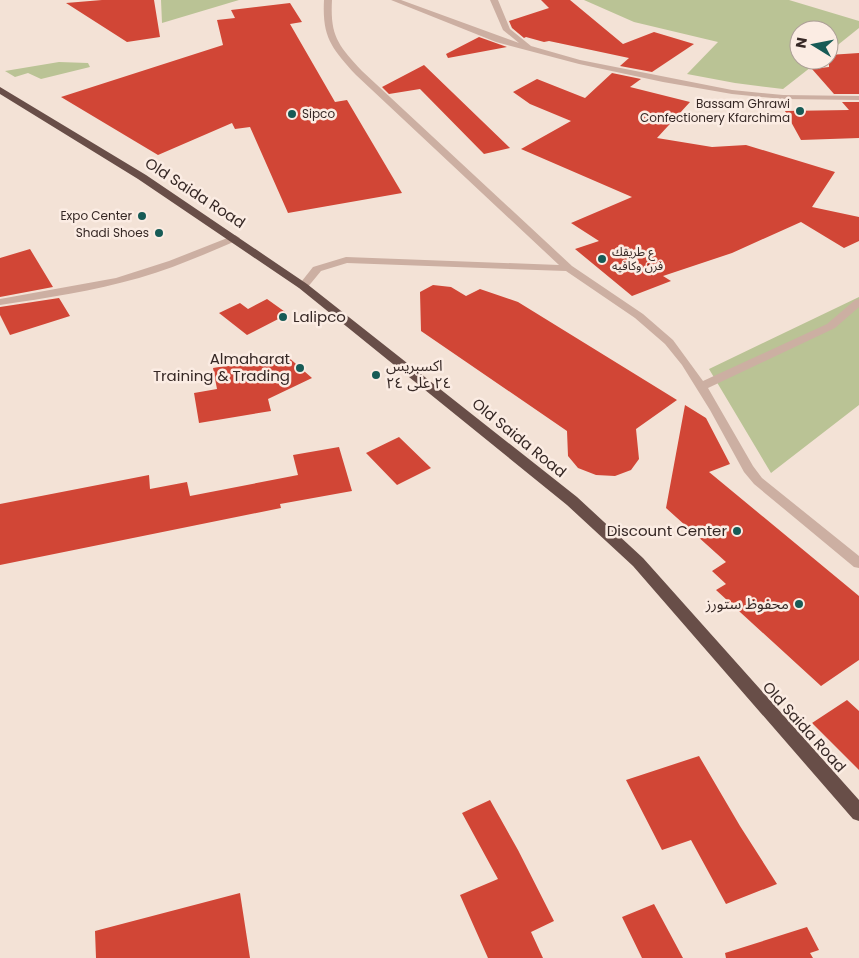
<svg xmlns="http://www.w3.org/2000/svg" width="859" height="958" font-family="Poppins,'Noto Sans Arabic',sans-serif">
	<rect width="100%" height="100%" fill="#f3e2d6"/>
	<path fill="#bac395" d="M 161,0 L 239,0 L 162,23 Z
		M 584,0 L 789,0 L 859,21 L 859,28 L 829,52 L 829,30 L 799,30 L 799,60 L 820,60 L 783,89 L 735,83 L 687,74 L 718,42 L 634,22 Z
		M 59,62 L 88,63 L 90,67 L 41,79 L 28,73 L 15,77 L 5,71 Z
		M 859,297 L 859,405 L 771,473 L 709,369 Z"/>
	<path fill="#d14636" d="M 102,0 L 154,0 L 160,37 L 127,42 L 66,3 Z
		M 541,0 L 570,0 L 623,44 L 654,32 L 694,44 L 652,72 L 620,66 L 629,58 L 549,41 L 544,42 L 526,37 L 524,38 L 512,28 L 509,21 L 549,8 Z
		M 290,3 L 302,22 L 290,24 L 335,102 L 347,100 L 402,193 L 288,213 L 250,127 L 235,129 L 232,123 L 158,155 L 61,97 L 223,45 L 217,20 L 235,18 L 231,10 Z
		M 479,37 L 507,47 L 448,58 L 446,54 Z
		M 859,53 L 859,94 L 834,94 L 812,69 L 829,67 L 829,55 Z
		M 424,65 L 510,148 L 484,154 L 420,89 L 389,94 L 382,87 Z
		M 612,73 L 641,79 L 630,87 L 690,102 L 657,138 L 712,147 L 746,145 L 835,172 L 812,207 L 859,217 L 859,241 L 844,248 L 801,222 L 732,253 L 663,276 L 671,281 L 632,296 L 575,249 L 599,241 L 571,223 L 632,197 L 521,149 L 571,121 L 530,104 L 513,92 L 537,79 L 585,98 Z
		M 842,102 L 859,102 L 859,138 L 801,140 L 785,111 L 849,110 Z
		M 30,249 L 53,287 L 0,297 L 0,258 Z
		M 433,285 L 451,287 L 466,296 L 480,289 L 518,302 L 677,400 L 636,429 L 639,459 L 631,470 L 615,476 L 596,475 L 578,468 L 568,456 L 567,431 L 421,331 L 420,292 Z
		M 59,298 L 70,316 L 10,335 L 0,315 L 0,307 Z
		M 267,299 L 288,314 L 247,335 L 219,313 L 240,303 L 248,309 Z
		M 287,356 L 312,378 L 268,399 L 271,411 L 199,423 L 194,393 L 217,389 L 213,368 Z
		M 685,405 L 706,418 L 730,464 L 709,472 L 859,596 L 859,660 L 821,686 L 716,590 L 726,584 L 712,571 L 726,562 L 666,508 Z
		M 399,437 L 431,468 L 397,485 L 366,453 Z
		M 339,447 L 352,491 L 280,504 L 281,508 L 0,565 L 0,504 L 149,475 L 150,489 L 187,482 L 190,496 L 298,475 L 293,455 Z
		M 847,700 L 859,711 L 859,770 L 812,723 Z
		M 699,756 L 740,826 L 777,884 L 726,904 L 691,840 L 662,850 L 626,780 Z
		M 490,800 L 518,850 L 554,921 L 531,932 L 543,958 L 488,958 L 460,895 L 498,879 L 462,813 Z
		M 240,893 L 250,958 L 96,958 L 95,931 Z
		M 654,904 L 683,958 L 642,958 L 622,917 Z
		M 807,927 L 819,950 L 810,953 L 813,958 L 726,958 L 725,953 Z"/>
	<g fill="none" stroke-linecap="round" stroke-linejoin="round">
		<path fill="#ccafa2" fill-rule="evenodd" d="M 324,0 L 332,0 C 330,36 338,45 362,71 L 572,266 L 643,314 L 673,340 L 703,381 L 827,324 L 855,300 L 859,299 L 859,307 L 835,328 L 708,388 L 753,466 L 762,478 L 859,556 L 859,568 L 854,567 L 754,484 L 744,472 L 710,410 L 682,365 L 665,344 L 635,318 L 566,271 L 347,263 L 321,271 L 307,288 L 299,288 L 298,286 L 313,267 L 346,257 L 559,265 L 356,75 C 332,48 322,38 324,0 Z
			M 391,0 L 401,0 L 519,43 L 503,30 L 490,0 L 498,0 L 510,29 L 531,46 L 580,60 L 732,90 L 783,95 L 859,96 L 859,100 L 783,99 L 732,94 L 663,82 L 579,64 L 496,42 Z
			M 235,235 L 240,238 L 238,240 C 206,254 173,268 139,278 C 93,291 47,298 0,305 L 0,299 L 116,278 L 169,261 Z"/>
		<path fill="#684e48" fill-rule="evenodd" d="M 0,87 L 146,175 L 307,284 L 577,497 L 643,558 L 859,800 L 859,821 L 853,819 L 633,566 L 567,505 L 299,288 L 138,179 L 0,94 Z"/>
	</g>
	<g fill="#175b56" stroke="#fbece3" stroke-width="2">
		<circle cx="800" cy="111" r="5"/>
		<circle cx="292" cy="114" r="5"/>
		<circle cx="142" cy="216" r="5"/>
		<circle cx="159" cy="233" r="5"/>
		<circle cx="602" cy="259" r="5"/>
		<circle cx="283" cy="317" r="5"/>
		<circle cx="300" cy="368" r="5"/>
		<circle cx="376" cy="375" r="5"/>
		<circle cx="737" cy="531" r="5"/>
		<circle cx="799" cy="604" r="5"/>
	</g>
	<g text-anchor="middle" stroke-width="5" stroke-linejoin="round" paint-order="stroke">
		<g font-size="12" fill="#362825" stroke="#fbece3" text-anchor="end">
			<text x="790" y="108">Bassam Ghrawi<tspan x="790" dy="14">Confectionery Kfarchima</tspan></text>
			<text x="302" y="118" text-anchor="start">Sipco</text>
			<text x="132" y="220">Expo Center</text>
			<text x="149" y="237">Shadi Shoes</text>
			<text x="612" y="256" text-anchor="start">ع طريقك<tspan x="612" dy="14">فرن وكافيه</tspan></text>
		</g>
		<g font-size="15" fill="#362825" stroke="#fbece3">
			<text transform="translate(195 193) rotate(33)" y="5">Old Saida Road</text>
			<text transform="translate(519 438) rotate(39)" y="5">Old Saida Road</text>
			<text transform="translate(804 727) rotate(48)" y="5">Old Saida Road</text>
		</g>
		<g font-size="15" fill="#362825" stroke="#fbece3" text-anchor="end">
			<text x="293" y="322" text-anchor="start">Lalipco</text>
			<text x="290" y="364">Almaharat<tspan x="290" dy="17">Training &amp; Trading</tspan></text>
			<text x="386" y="371" text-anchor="start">اكسبريس<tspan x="386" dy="17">٢٤ على ٢٤</tspan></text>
			<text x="727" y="536">Discount Center</text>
			<text x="789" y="609">محفوظ ستورز</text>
		</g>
	</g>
	<g transform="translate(814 45) rotate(280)"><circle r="24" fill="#fbece3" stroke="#ac9e97"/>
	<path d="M0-4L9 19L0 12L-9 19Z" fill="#175b56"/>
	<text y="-8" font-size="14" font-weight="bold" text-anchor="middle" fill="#362825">N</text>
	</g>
</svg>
